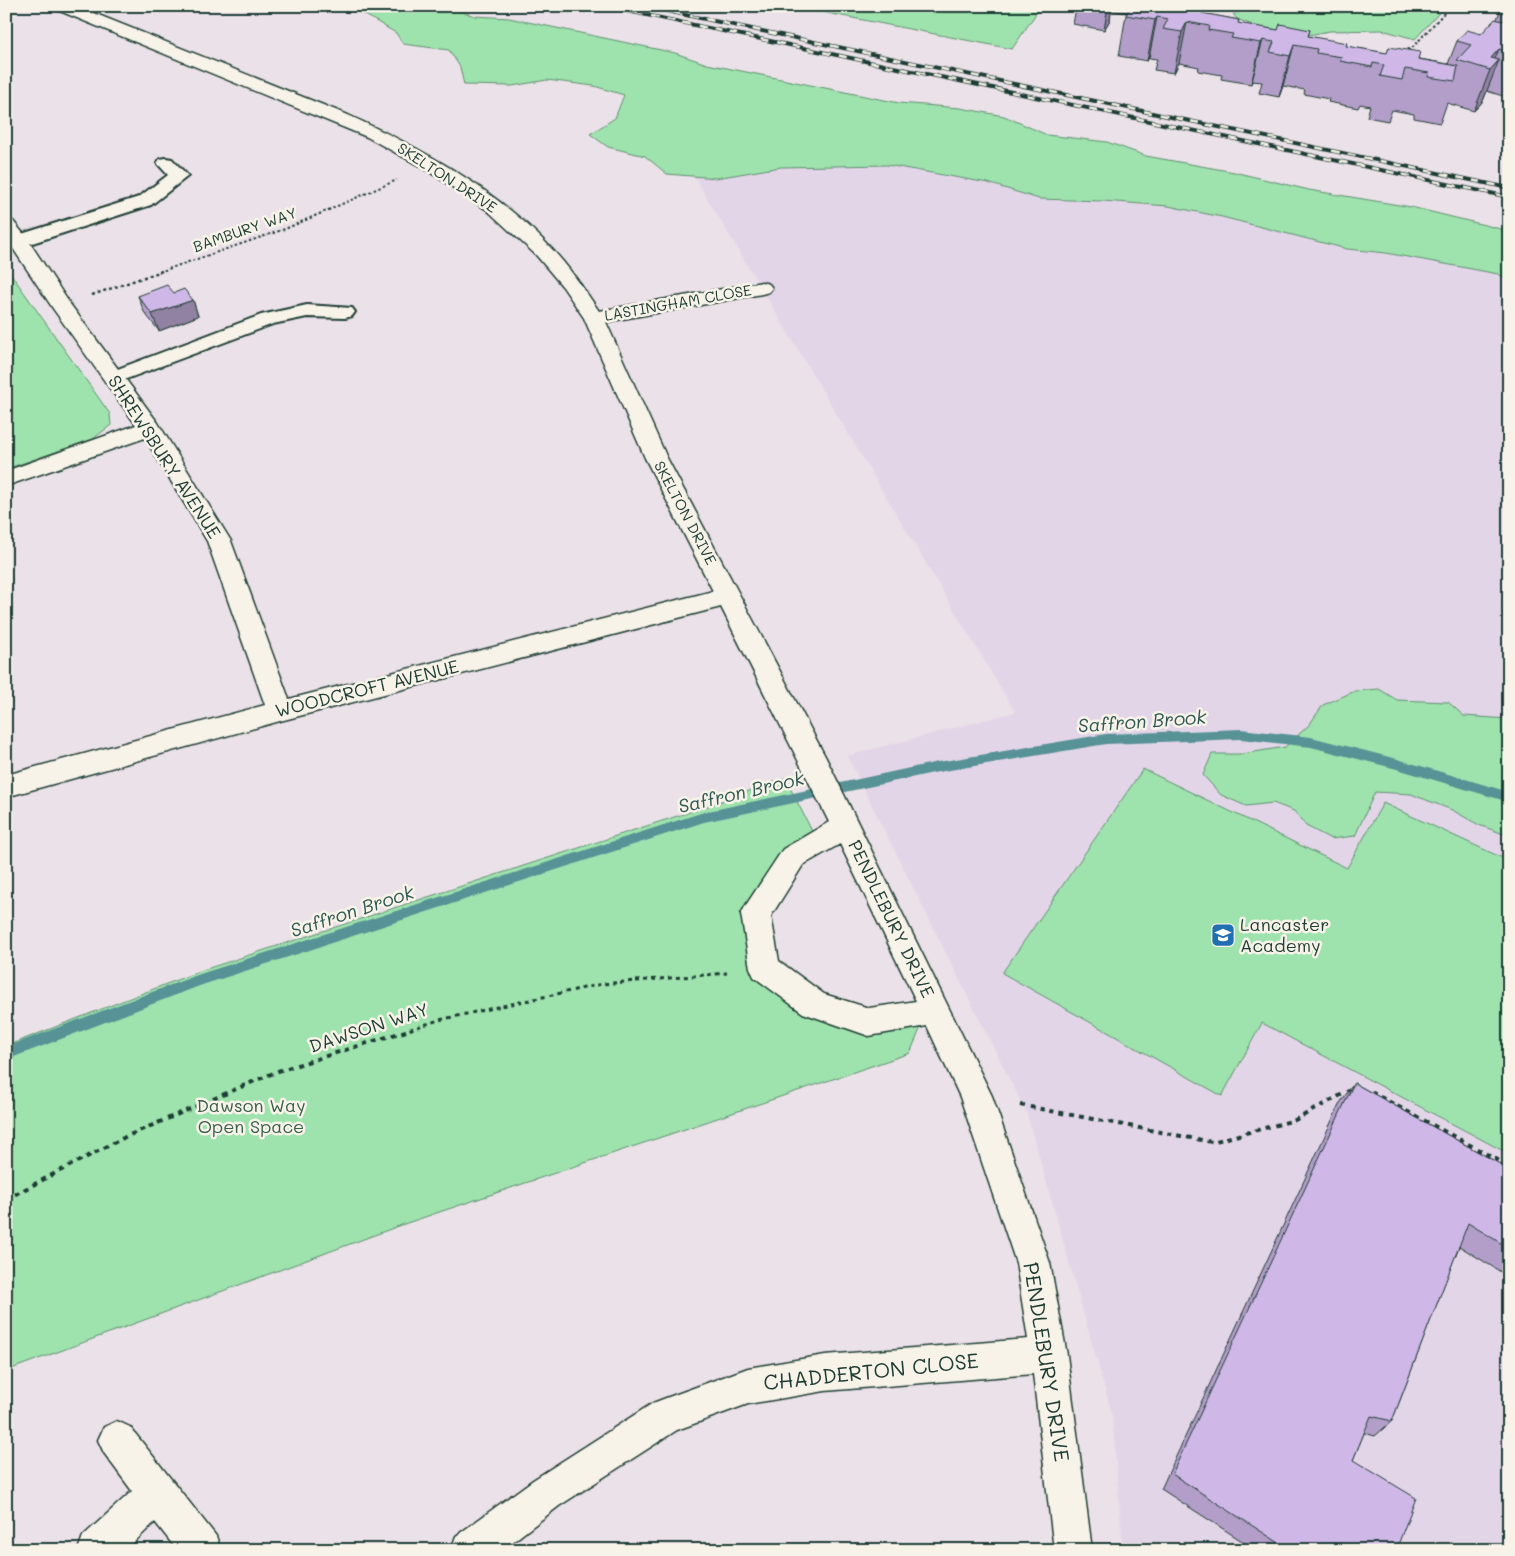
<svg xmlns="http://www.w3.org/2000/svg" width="1515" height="1556" font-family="Mali,sans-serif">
	<rect width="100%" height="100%" fill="#ebe1e8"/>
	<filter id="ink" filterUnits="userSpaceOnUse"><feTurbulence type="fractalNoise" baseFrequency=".02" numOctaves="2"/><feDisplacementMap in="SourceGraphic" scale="10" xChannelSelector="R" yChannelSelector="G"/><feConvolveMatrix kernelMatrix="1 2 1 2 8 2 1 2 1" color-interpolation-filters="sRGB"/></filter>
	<g filter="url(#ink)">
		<path fill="#e3d5e8" d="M 669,114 L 1302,225 L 1509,272 L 1509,1550 L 1123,1550 L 1112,1414 L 1027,1114 L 847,756 L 1015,712 L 691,171 Z"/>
		<path fill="#9ee2ad" stroke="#5e9070" d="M 350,6 L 444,6 L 475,16 L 509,18 L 675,53 L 707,64 L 899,103 L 960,108 L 1004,116 L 1047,135 L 1107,142 L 1146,156 L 1234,172 L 1309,190 L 1411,207 L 1509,231 L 1509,280 L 1498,274 L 1445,264 L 1386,253 L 1347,249 L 1222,217 L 1168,206 L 1103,201 L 1039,199 L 988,183 L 887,165 L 781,167 L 716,178 L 667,174 L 645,156 L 608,147 L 590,134 L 615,118 L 624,95 L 594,86 L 547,80 L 512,86 L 464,85 L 460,67 L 449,50 L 403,44 L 396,33 Z
			M 791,6 L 1041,6 L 1012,49 Z
			M 1244,6 L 1413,6 L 1439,13 L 1415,39 L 1382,30 L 1330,31 L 1303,36 L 1260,28 L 1237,19 L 1233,14 L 1248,10 Z
			M 6,267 L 110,414 L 111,425 L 93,439 L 6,469 Z
			M 1379,689 L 1397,700 L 1448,702 L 1464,716 L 1509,719 L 1509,836 L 1479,825 L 1452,810 L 1411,794 L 1375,792 L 1355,836 L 1331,839 L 1306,826 L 1294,811 L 1273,803 L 1246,806 L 1221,795 L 1203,775 L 1212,754 L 1242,754 L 1285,747 L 1309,725 L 1323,705 L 1355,691 Z
			M 1143,769 L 1347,868 L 1383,803 L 1509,861 L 1509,1154 L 1262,1023 L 1222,1096 L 1002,973 Z
			M 785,778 L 812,831 L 789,857 L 753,913 L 759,970 L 810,1009 L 924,1020 L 910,1053 L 407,1223 L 6,1371 L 6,1046 L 200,971 L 702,808 Z"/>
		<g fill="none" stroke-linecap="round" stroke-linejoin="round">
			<path fill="#569296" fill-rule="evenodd" d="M 1241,729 L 1311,737 L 1397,759 L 1509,792 L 1509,802 L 1397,769 L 1311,747 L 1241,739 L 1106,744 L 938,772 L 704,822 L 202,985 L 6,1060 L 6,1047 L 200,974 L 704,812 L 938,762 L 1106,734 Z"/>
			<g stroke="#1f3d34" stroke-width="4">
				<path id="lane" d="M 166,158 L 172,159 L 188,176 L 151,205 L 26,245 L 19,247 L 12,245 L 10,241 L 12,237 L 139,197 L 168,175 L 157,163 L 160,159 Z
					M 307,305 L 352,308 L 355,312 L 352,316 L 345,318 L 307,317 L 273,324 L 121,381 L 114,383 L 107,381 L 104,377 L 107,373 L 261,315 Z"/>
			</g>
			<g stroke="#1f3d34" stroke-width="3">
				<path id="street" d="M 53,6 L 76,6 L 348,115 C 421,148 496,189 551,248 C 569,267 584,289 599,311 L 762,282 L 769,284 L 772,288 L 769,292 L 762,294 L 606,322 L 667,458 L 826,758 L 992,1096 L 1050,1263 L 1067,1355 L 1092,1550 L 1054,1550 L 1033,1374 L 825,1391 L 748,1404 L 677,1430 L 559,1506 L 502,1550 L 451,1550 L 456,1536 L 533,1480 L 653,1403 L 666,1398 L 748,1368 L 825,1355 L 1028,1339 L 1016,1263 L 960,1097 L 927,1026 L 869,1036 L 803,1013 L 754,977 L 750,968 L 741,914 L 746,905 L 783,849 L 829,822 L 721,607 L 280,721 L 6,797 L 6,775 L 265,705 L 207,541 L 145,438 L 6,486 L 6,471 L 136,425 L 54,310 L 6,238 L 6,219 L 13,221 L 26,237 L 70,304 L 158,423 L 231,541 L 289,699 L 713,591 L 645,458 L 584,318 L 563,287 L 536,255 L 487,210 L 425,169 L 367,137 L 55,9 ZM 840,844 L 916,1001 L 869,1008 L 824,994 L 779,961 L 771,916 L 803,865 Z
					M 117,1421 L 130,1427 L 216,1536 L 221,1550 L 177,1550 L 155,1522 L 126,1550 L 78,1550 L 83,1536 L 132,1491 L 104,1453 L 98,1440 L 104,1427 Z"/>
			</g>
			<path stroke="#1f3d34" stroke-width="2" stroke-dasharray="2.5 2.5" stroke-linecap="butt" d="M 1198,7 L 1211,6
				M 1403,52 L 1413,47 L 1444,13 L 1437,6
				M 159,272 L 285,229 L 397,180"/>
			<path stroke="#1f3d34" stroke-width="2.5" stroke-dasharray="3 3" stroke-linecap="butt" d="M 92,295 L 162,271"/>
			<path stroke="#1f3d34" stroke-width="3" stroke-dasharray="4 4" stroke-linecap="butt" d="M 402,1032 L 439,1020 L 602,984 L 727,973"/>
			<path stroke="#1f3d34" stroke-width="4" stroke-dasharray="5 5" stroke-linecap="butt" d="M 1371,1092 L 1509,1166
				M 1020,1105 L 1212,1142 L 1295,1120 L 1350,1090
				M 6,1199 L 125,1137 L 278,1071 L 406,1031"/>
			<use href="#lane" fill="#f7f3e8" fill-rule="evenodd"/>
			<use href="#street" fill="#f7f3e8" fill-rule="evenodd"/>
			<g stroke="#1f3d34" stroke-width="4">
				<path id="rail" d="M 604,6 L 1509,197
					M 643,6 L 1509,188"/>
			</g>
			<use href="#rail" stroke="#f7f3e8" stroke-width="2.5" stroke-dasharray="8" stroke-linecap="butt"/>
		</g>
		<path fill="#b29ec8" stroke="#1f3d34" d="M 1070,6 L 1161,6 L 1239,20 L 1238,24 L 1278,30 L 1310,30 L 1308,36 L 1346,46 L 1448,64 L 1457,41 L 1481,34 L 1497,19 L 1502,6 L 1509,6 L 1509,93 L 1506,97 L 1487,91 L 1483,101 L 1474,111 L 1447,103 L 1440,123 L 1414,118 L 1414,114 L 1392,110 L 1388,121 L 1367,117 L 1370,106 L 1360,104 L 1358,108 L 1328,102 L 1329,99 L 1304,94 L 1305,90 L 1283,86 L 1279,97 L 1259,93 L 1262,82 L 1252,81 L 1251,84 L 1221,79 L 1222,75 L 1198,71 L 1199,67 L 1179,63 L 1174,73 L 1154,70 L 1157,59 L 1149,58 L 1147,61 L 1119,56 L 1126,15 L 1127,13 L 1111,10 L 1110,20 L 1104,30 L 1073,24 L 1076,8 Z
			M 174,293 L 193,300 L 198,316 L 159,331 L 144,312 L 138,296 Z
			M 1354,1083 L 1509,1169 L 1509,1277 L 1459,1246 L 1392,1421 L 1375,1436 L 1364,1433 L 1353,1460 L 1396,1550 L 1256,1550 L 1161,1489 L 1340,1103 Z"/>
		<path fill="#9181a2" stroke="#1f3d34" d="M 1108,6 L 1112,6 L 1110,20 L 1104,30 Z
			M 1157,17 L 1149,58 L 1147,61 L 1155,20 Z
			M 1187,22 L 1179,63 L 1174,73 L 1182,32 Z
			M 1263,40 L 1252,81 L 1251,84 L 1261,43 Z
			M 1294,45 L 1283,86 L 1279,97 L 1290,56 Z
			M 1499,49 L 1491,69 L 1499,60 L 1483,101 L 1474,111 L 1490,70 L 1491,58 Z
			M 193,300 L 198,316 L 159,331 L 152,314 Z"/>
		<path fill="#cfb8e8" stroke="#1f3d34" d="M 1131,6 L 1161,6 L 1173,8 L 1174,6 L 1197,6 L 1204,8 L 1202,13 L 1239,20 L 1238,23 L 1278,30 L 1280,24 L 1310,30 L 1308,36 L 1347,43 L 1346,46 L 1387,53 L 1389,47 L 1420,52 L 1418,59 L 1458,66 L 1455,81 L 1428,77 L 1429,73 L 1405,69 L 1402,80 L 1380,76 L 1384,65 L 1373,63 L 1372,67 L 1340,61 L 1342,57 L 1316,53 L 1317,49 L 1294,45 L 1290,56 L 1270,52 L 1274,42 L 1263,40 L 1261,43 L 1231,38 L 1233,34 L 1208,30 L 1209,26 L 1187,22 L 1182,32 L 1163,29 L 1168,19 L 1157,17 L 1155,20 L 1126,15 Z
			M 1509,15 L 1509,38 L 1506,41 L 1509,42 L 1509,52 L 1499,49 L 1491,58 L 1499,60 L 1490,70 L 1457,60 L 1471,45 L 1457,41 L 1467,30 L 1481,34 L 1495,19 L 1503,21 Z
			M 167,285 L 174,293 L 184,289 L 193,300 L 152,314 L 138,296 Z
			M 1354,1083 L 1509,1169 L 1509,1248 L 1468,1223 L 1392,1421 L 1371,1416 L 1353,1460 L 1416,1498 L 1396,1550 L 1290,1550 L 1172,1474 Z"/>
	</g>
	<defs>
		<g id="school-square" transform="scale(1.25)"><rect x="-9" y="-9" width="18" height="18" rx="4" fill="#1f6fb2" stroke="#f7f3e8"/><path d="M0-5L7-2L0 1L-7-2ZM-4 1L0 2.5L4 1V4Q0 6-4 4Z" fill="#fff"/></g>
	</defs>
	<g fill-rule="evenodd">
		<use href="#school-square" x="1223" y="935"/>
	</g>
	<g text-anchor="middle" stroke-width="5" stroke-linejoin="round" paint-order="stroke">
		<g font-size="15" fill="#1f3d34" stroke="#f7f3e8">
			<text transform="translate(447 178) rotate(33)" y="5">SKELTON DRIVE</text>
			<text transform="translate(245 230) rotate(-19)" y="5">BAMBURY WAY</text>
			<text transform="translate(678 303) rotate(-10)" y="5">LASTINGHAM CLOSE</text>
			<text transform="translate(685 513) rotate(62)" y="5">SKELTON DRIVE</text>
		</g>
		<g font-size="18" fill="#1f3d34" stroke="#f7f3e8">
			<text transform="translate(164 457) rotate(57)" y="6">SHREWSBURY AVENUE</text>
			<text transform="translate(367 689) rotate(-14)" y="6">WOODCROFT AVENUE</text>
			<text transform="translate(891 919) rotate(64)" y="6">PENDLEBURY DRIVE</text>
			<text transform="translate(369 1028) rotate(-18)" y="6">DAWSON WAY</text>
		</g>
		<g font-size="18" fill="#1f3d34" stroke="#f7f3e8" text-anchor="start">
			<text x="1240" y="931">Lancaster<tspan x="1240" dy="21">Academy</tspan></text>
		</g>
		<g font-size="18" fill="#385e4c" stroke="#f7f3e8">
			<text x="251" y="1112">Dawson Way<tspan x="251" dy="21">Open Space</tspan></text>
		</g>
		<g font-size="19" font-style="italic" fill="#315955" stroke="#f7f3e8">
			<text transform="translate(1142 721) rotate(-4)" y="7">Saffron Brook</text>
			<text transform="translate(741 792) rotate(-13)" y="7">Saffron Brook</text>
			<text transform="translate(352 911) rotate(-18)" y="7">Saffron Brook</text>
		</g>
		<g font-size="21" fill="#1f3d34" stroke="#f7f3e8">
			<text transform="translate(1046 1362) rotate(81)" y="7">PENDLEBURY DRIVE</text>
			<text transform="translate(871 1372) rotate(-6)" y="7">CHADDERTON CLOSE</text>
		</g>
	</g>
	<rect width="1515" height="1556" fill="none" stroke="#f7f3e8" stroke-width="25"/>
	<rect x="12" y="12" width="1490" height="1531" fill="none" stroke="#1f3d34" stroke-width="2" filter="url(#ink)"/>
</svg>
